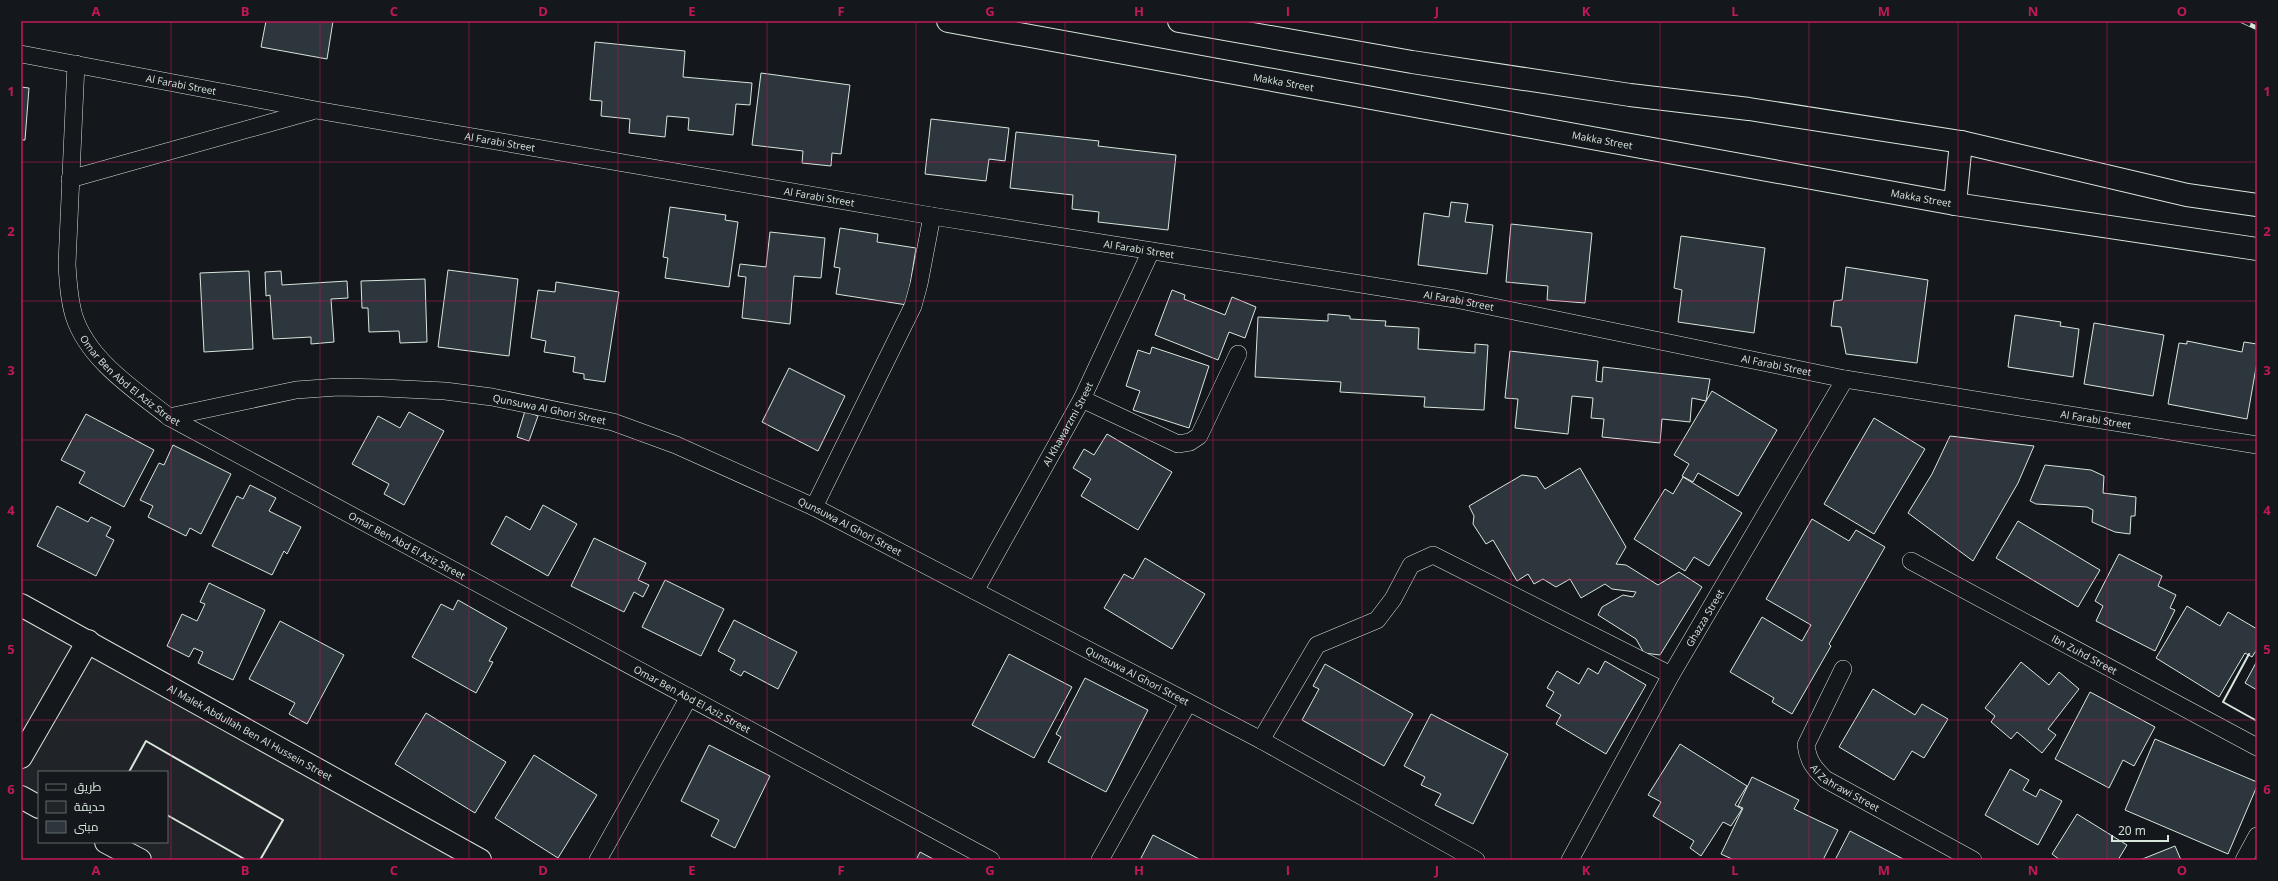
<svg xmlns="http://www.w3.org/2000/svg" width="2278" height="881" font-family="'Open Sans',Cairo,sans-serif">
	<rect width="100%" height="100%" fill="#14181c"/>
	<path fill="#202428" stroke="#939e99" d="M 21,616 L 470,860 L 136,860 L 103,842 L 167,842 L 167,772 L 39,772 L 39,807 L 21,797 Z"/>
	<path fill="#2c363c" stroke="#d8e6dc" d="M 266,21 L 333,21 L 327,59 L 261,47 Z
		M 595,42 L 685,51 L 683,77 L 752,83 L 750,105 L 736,104 L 733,135 L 688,130 L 689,118 L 667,116 L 665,137 L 629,133 L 630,119 L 601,116 L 602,101 L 590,100 Z
		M 761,73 L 850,85 L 841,154 L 832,153 L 831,166 L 802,163 L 803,151 L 752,145 Z
		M 21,87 L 29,88 L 25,140 L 21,140 Z
		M 931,119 L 1009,128 L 1005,161 L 989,159 L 986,181 L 925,174 Z
		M 1016,132 L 1099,141 L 1098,146 L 1176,155 L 1168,230 L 1098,222 L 1099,212 L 1072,209 L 1073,195 L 1010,188 Z
		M 1451,202 L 1468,204 L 1465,222 L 1493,225 L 1487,274 L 1418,265 L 1424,213 L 1449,217 Z
		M 670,207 L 726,215 L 725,220 L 738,222 L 729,287 L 665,278 L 668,258 L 663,257 Z
		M 1511,224 L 1592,233 L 1585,303 L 1547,300 L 1548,286 L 1506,282 Z
		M 840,228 L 878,234 L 877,242 L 916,248 L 907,305 L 836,294 L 840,268 L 834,267 Z
		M 770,232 L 825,238 L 821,278 L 794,276 L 790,324 L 742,318 L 746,277 L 738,276 L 740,264 L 766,267 Z
		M 1681,236 L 1765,248 L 1754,333 L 1678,322 L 1682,290 L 1674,288 Z
		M 1846,267 L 1928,280 L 1917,363 L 1846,354 L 1841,327 L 1831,326 L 1834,301 L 1842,300 Z
		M 448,270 L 518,279 L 509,356 L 438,347 Z
		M 249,271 L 253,349 L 204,352 L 200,273 Z
		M 281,271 L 282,285 L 347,281 L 348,298 L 331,299 L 334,342 L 311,344 L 311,337 L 273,339 L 270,295 L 266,296 L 265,272 Z
		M 425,279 L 427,342 L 400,343 L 399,331 L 369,332 L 368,308 L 362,308 L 361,281 Z
		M 556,282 L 619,292 L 605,382 L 584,379 L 584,374 L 573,372 L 575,357 L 544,352 L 546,341 L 531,338 L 538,290 L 555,292 Z
		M 1172,290 L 1185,295 L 1184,299 L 1225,315 L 1232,297 L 1256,307 L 1245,338 L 1229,332 L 1218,360 L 1155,335 Z
		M 1328,314 L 1350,316 L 1350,319 L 1386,321 L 1385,326 L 1419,328 L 1418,349 L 1475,353 L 1475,344 L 1488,345 L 1484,410 L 1424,407 L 1425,397 L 1340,392 L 1341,382 L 1255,377 L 1258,317 L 1328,321 Z
		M 2015,315 L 2061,322 L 2060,326 L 2079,329 L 2073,377 L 2008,367 Z
		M 2094,323 L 2164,335 L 2153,396 L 2084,384 Z
		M 2187,341 L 2242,352 L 2244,342 L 2257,344 L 2257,362 L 2247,419 L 2168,404 L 2179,343 L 2187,344 Z
		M 1152,347 L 1209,366 L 1189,428 L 1133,410 L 1140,391 L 1126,386 L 1138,350 L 1150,354 Z
		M 1510,351 L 1598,361 L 1596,381 L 1602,382 L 1603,367 L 1710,379 L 1706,401 L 1692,398 L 1690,422 L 1662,419 L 1660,443 L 1602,437 L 1604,419 L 1591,418 L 1593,398 L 1572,396 L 1568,434 L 1515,428 L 1518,399 L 1505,398 Z
		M 789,368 L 845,396 L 818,451 L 762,422 Z
		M 1712,391 L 1777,430 L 1738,496 L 1698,473 L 1693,482 L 1682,476 L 1689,464 L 1674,455 Z
		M 525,411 L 538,416 L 529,441 L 517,437 Z
		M 409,412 L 444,431 L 404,505 L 384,494 L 389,484 L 352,464 L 378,416 L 400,428 Z
		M 86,414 L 154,450 L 124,507 L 79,483 L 85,472 L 61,460 Z
		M 1874,418 L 1925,449 L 1874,534 L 1824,504 Z
		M 1107,434 L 1172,472 L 1138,530 L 1081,496 L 1091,479 L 1073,468 L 1084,449 L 1094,455 Z
		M 1950,436 L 2034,446 L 2018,483 L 1973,561 L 1908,513 L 1932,474 Z
		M 173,445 L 231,474 L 201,534 L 190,528 L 186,536 L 148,517 L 153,506 L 140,500 L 159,463 L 164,465 Z
		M 2045,465 L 2091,470 L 2104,476 L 2103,493 L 2136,497 L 2135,516 L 2131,516 L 2130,534 L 2115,532 L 2092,522 L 2093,510 L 2087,507 L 2036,504 L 2030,501 Z
		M 1580,468 L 1626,547 L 1616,564 L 1626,565 L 1658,585 L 1679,572 L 1702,587 L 1660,655 L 1644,653 L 1636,639 L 1598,615 L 1602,607 L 1623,595 L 1633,597 L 1636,592 L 1612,589 L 1605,584 L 1581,598 L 1570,579 L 1556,587 L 1543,579 L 1534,584 L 1528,574 L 1517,581 L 1493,540 L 1486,544 L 1473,524 L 1474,516 L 1469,506 L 1522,475 L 1537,477 L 1545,489 Z
		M 1683,477 L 1742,513 L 1709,566 L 1694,557 L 1685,571 L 1634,539 L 1665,489 L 1673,494 Z
		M 250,485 L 276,498 L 269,511 L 301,527 L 287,554 L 284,551 L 272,575 L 212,546 L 237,496 L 243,499 Z
		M 543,505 L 577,524 L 548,576 L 491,544 L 506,516 L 530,530 Z
		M 57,506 L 88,522 L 91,517 L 111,527 L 106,536 L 114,540 L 96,576 L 37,546 Z
		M 1812,519 L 1849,541 L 1856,530 L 1885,547 L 1829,644 L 1831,646 L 1792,714 L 1772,702 L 1774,698 L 1730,672 L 1762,617 L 1802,641 L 1811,625 L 1766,599 Z
		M 2018,521 L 2100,570 L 2078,607 L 1996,558 Z
		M 594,538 L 646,563 L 638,580 L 649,585 L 643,597 L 634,592 L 624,612 L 571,586 Z
		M 2119,554 L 2162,576 L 2158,586 L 2176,595 L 2170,608 L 2175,610 L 2155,651 L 2096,621 L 2103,606 L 2095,601 Z
		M 1145,558 L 1205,594 L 1172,649 L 1104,608 L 1124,574 L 1133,579 Z
		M 665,580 L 724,609 L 701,656 L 642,627 Z
		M 209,583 L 265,610 L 233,680 L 198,663 L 203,652 L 194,648 L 189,657 L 167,646 L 182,614 L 197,621 L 205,604 L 200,602 Z
		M 458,600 L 507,628 L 489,661 L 493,662 L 476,693 L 412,657 L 441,604 L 453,610 Z
		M 2187,606 L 2220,626 L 2228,612 L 2257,629 L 2257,649 L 2252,657 L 2245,653 L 2219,697 L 2156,658 Z
		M 734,620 L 797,652 L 778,689 L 744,671 L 741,676 L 730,670 L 735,660 L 718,651 Z
		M 280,621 L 344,655 L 307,724 L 289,714 L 295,703 L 249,679 Z
		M 1009,654 L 1072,687 L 1034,758 L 972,725 Z
		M 1605,661 L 1646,685 L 1606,754 L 1556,724 L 1561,715 L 1546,706 L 1554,692 L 1547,688 L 1557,671 L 1579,684 L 1588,668 L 1598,674 Z
		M 2257,661 L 2257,690 L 2245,683 Z
		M 2021,662 L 2049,685 L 2059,672 L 2079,689 L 2048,729 L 2056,735 L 2042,753 L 2017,732 L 2011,739 L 1991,722 L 1995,716 L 1985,708 Z
		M 1325,664 L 1413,714 L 1384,766 L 1302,720 L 1319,689 L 1313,686 Z
		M 1085,678 L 1148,710 L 1106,792 L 1048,762 L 1061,737 L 1056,734 Z
		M 1873,689 L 1915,715 L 1922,704 L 1948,719 L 1924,758 L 1912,751 L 1894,780 L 1839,747 Z
		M 2090,692 L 2155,727 L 2134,766 L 2123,760 L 2109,788 L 2055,759 Z
		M 426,713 L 506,762 L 475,813 L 395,764 Z
		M 1431,714 L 1508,754 L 1473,824 L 1435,805 L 1441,794 L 1421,785 L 1425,777 L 1404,766 Z
		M 2155,739 L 2257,782 L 2257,786 L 2228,854 L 2125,810 Z
		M 1680,744 L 1747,786 L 1735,805 L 1742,809 L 1731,826 L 1723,822 L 1701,856 L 1690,848 L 1694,841 L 1653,816 L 1661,802 L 1648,795 Z
		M 709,745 L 770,776 L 735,848 L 711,836 L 719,820 L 681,801 Z
		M 534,755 L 597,795 L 558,858 L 495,818 Z
		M 2010,769 L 2029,780 L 2023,790 L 2036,797 L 2040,789 L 2062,801 L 2038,845 L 1985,815 Z
		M 1752,777 L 1799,800 L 1794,809 L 1838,830 L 1823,860 L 1734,860 L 1721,854 L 1743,808 L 1738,806 Z
		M 2077,814 L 2127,845 L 2118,860 L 2060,860 L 2052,854 Z
		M 1850,831 L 1905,860 L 1835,860 Z
		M 1153,835 L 1201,860 L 1140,860 Z
		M 2175,846 L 2181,860 L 2140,860 Z
		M 920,852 L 935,860 L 916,860 Z"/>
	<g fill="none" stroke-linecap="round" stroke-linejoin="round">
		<g stroke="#d8e6dc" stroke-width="18">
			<g id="minor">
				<path id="s1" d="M 21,54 L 316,110 L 932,216 L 1455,299 L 1845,379 L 2257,445"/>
				<path id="s2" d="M 76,64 L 67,264 C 68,282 69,299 74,316 C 88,360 135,390 169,417 L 991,860"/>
				<path d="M 70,179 L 312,111"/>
				<path d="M 1082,399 L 1178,444 L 1190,442 L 1199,436 L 1238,354"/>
				<path id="s3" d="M 169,417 L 296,390 L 338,387 L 383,388 L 445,391 L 492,397 L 613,422 L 676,445 L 814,507 L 1261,740 L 1476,860"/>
				<path d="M 814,507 L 913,306 L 919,284 L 932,216"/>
				<path id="s4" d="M 1911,561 L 2257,747"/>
				<path id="s5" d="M 975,591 L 1082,399 L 1151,251"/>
				<path id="s6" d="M 1843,669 L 1806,745 C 1808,761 1814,768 1825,779 L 1973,860"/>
				<path d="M 1261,740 L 1317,645 L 1377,620 L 1393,599 L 1411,565 L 1433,555 L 1671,675"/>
				<path d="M 598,860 L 689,697"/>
				<path d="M 1100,860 L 1188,703"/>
				<path id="s7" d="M 1570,860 L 1671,675 L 1845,379"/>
				<path d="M 2244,860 L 2257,836"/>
			</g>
		</g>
		<g stroke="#d8e6dc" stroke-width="24">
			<g id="secondary">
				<path id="s8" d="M 21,605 L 480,860"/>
				<path d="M 21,757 L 88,641"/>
				<path d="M 21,797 L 39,807"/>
				<path d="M 106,842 L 140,860"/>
			</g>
		</g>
		<g stroke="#d8e6dc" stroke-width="24">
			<g id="primary">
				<path id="s9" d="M 948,21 L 1955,204 L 2257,249"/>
				<path d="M 1179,21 L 1412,62 L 1630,95 L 1749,109 L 1961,142 L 2187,195 L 2257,205"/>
				<path d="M 1955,204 L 1961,142"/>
			</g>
		</g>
		<use href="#minor" stroke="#14181c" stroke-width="17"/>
		<use href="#secondary" stroke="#14181c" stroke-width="22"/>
		<use href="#primary" stroke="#14181c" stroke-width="22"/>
		<g stroke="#d8e6dc" stroke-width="4.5">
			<path id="rail" d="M 2242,21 L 2257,28"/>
		</g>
		<use href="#rail" stroke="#14181c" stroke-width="3" stroke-dasharray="9" stroke-linecap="butt"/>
		<path stroke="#d8e6dc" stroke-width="2" d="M 2249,654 L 2223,702 L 2257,721
			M 129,772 L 146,741 L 283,820 L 260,860
			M 167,815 L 246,860"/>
	</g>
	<path fill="none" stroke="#c2185b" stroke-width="1" stroke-opacity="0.55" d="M 171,21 L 171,860M 320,21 L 320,860M 469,21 L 469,860M 618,21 L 618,860M 767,21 L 767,860M 916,21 L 916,860M 1065,21 L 1065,860M 1213,21 L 1213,860M 1362,21 L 1362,860M 1511,21 L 1511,860M 1660,21 L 1660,860M 1809,21 L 1809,860M 1958,21 L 1958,860M 2107,21 L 2107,860M 21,162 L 2257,162M 21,301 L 2257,301M 21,440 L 2257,440M 21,580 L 2257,580M 21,720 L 2257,720"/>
	<g text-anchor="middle" stroke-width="3" stroke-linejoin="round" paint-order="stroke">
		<g font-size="10" fill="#d8e6dc" stroke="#14181c">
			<text dy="4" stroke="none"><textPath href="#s9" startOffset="341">Makka Street</textPath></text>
			<text dy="4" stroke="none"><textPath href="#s1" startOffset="163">Al Farabi Street</textPath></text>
			<text dy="4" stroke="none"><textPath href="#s9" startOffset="665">Makka Street</textPath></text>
			<text dy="4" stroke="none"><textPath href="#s1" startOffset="487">Al Farabi Street</textPath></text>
			<text dy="4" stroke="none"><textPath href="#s1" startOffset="811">Al Farabi Street</textPath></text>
			<text dy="4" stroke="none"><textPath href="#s9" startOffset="989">Makka Street</textPath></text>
			<text dy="4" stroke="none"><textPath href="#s1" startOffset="1135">Al Farabi Street</textPath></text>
			<text dy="4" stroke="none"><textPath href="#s1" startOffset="1459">Al Farabi Street</textPath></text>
			<text dy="4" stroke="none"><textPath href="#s1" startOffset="1783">Al Farabi Street</textPath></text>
			<text dy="4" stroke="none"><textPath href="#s2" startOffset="340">Omar Ben Abd El Aziz Street</textPath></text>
			<text dy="4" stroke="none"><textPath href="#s3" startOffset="385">Qunsuwa Al Ghori Street</textPath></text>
			<text dy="4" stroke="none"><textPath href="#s1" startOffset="2107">Al Farabi Street</textPath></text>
			<text dy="4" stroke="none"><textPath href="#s5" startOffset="191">Al Khawarzmi Street</textPath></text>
			<text dy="4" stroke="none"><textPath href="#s3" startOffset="709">Qunsuwa Al Ghori Street</textPath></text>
			<text dy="4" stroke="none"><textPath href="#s2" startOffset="664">Omar Ben Abd El Aziz Street</textPath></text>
			<text dy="4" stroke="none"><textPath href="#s7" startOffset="277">Ghazza Street</textPath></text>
			<text dy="4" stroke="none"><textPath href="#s4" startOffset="197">Ibn Zuhd Street</textPath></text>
			<text dy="4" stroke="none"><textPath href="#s3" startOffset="1033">Qunsuwa Al Ghori Street</textPath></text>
			<text dy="4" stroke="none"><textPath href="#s2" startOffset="988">Omar Ben Abd El Aziz Street</textPath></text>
			<text dy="4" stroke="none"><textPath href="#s8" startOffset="262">Al Malek Abdullah Ben Al Hussein Street</textPath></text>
			<text dy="4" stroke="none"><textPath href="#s6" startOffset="146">Al Zahrawi Street</textPath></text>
		</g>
	</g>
	<rect width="2278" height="881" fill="none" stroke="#14181c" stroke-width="44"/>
	<rect x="38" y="771" width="130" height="72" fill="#14181c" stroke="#626a69"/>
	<rect x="46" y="784" width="20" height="6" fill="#14181c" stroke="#626a69"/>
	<text x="74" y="791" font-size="12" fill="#d8e6dc">طريق</text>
	<rect x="46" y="801" width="20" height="12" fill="#202428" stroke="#626a69"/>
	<text x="74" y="811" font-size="12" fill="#d8e6dc">حديقة</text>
	<rect x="46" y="821" width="20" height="12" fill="#2c363c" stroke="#626a69"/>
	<text x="74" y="831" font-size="12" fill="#d8e6dc">مبنى</text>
	<path d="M2112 835v6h56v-6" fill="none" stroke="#d8e6dc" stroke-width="2"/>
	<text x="2118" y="835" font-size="12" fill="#d8e6dc" stroke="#14181c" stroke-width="3" paint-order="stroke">20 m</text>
	<rect x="22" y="22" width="2234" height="837" fill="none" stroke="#c2185b" stroke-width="1.5"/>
	<g font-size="13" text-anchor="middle" font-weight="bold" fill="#c2185b">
		<text x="96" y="16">A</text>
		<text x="245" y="16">B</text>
		<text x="394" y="16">C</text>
		<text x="543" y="16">D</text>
		<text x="692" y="16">E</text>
		<text x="841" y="16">F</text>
		<text x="990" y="16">G</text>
		<text x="1139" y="16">H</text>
		<text x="1288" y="16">I</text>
		<text x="1437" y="16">J</text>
		<text x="1586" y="16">K</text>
		<text x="1735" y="16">L</text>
		<text x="1884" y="16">M</text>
		<text x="2033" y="16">N</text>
		<text x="2182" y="16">O</text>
		<text x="11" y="96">1</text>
		<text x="2267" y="96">1</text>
		<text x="11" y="236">2</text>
		<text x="2267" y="236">2</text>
		<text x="11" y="375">3</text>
		<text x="2267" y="375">3</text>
		<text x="11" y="515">4</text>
		<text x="2267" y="515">4</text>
		<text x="11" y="654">5</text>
		<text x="2267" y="654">5</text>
		<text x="11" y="794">6</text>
		<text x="2267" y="794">6</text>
		<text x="96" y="875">A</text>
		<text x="245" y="875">B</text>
		<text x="394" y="875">C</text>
		<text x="543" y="875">D</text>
		<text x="692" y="875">E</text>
		<text x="841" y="875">F</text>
		<text x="990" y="875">G</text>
		<text x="1139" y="875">H</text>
		<text x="1288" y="875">I</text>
		<text x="1437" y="875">J</text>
		<text x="1586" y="875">K</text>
		<text x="1735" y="875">L</text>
		<text x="1884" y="875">M</text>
		<text x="2033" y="875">N</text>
		<text x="2182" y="875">O</text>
	</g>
</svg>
